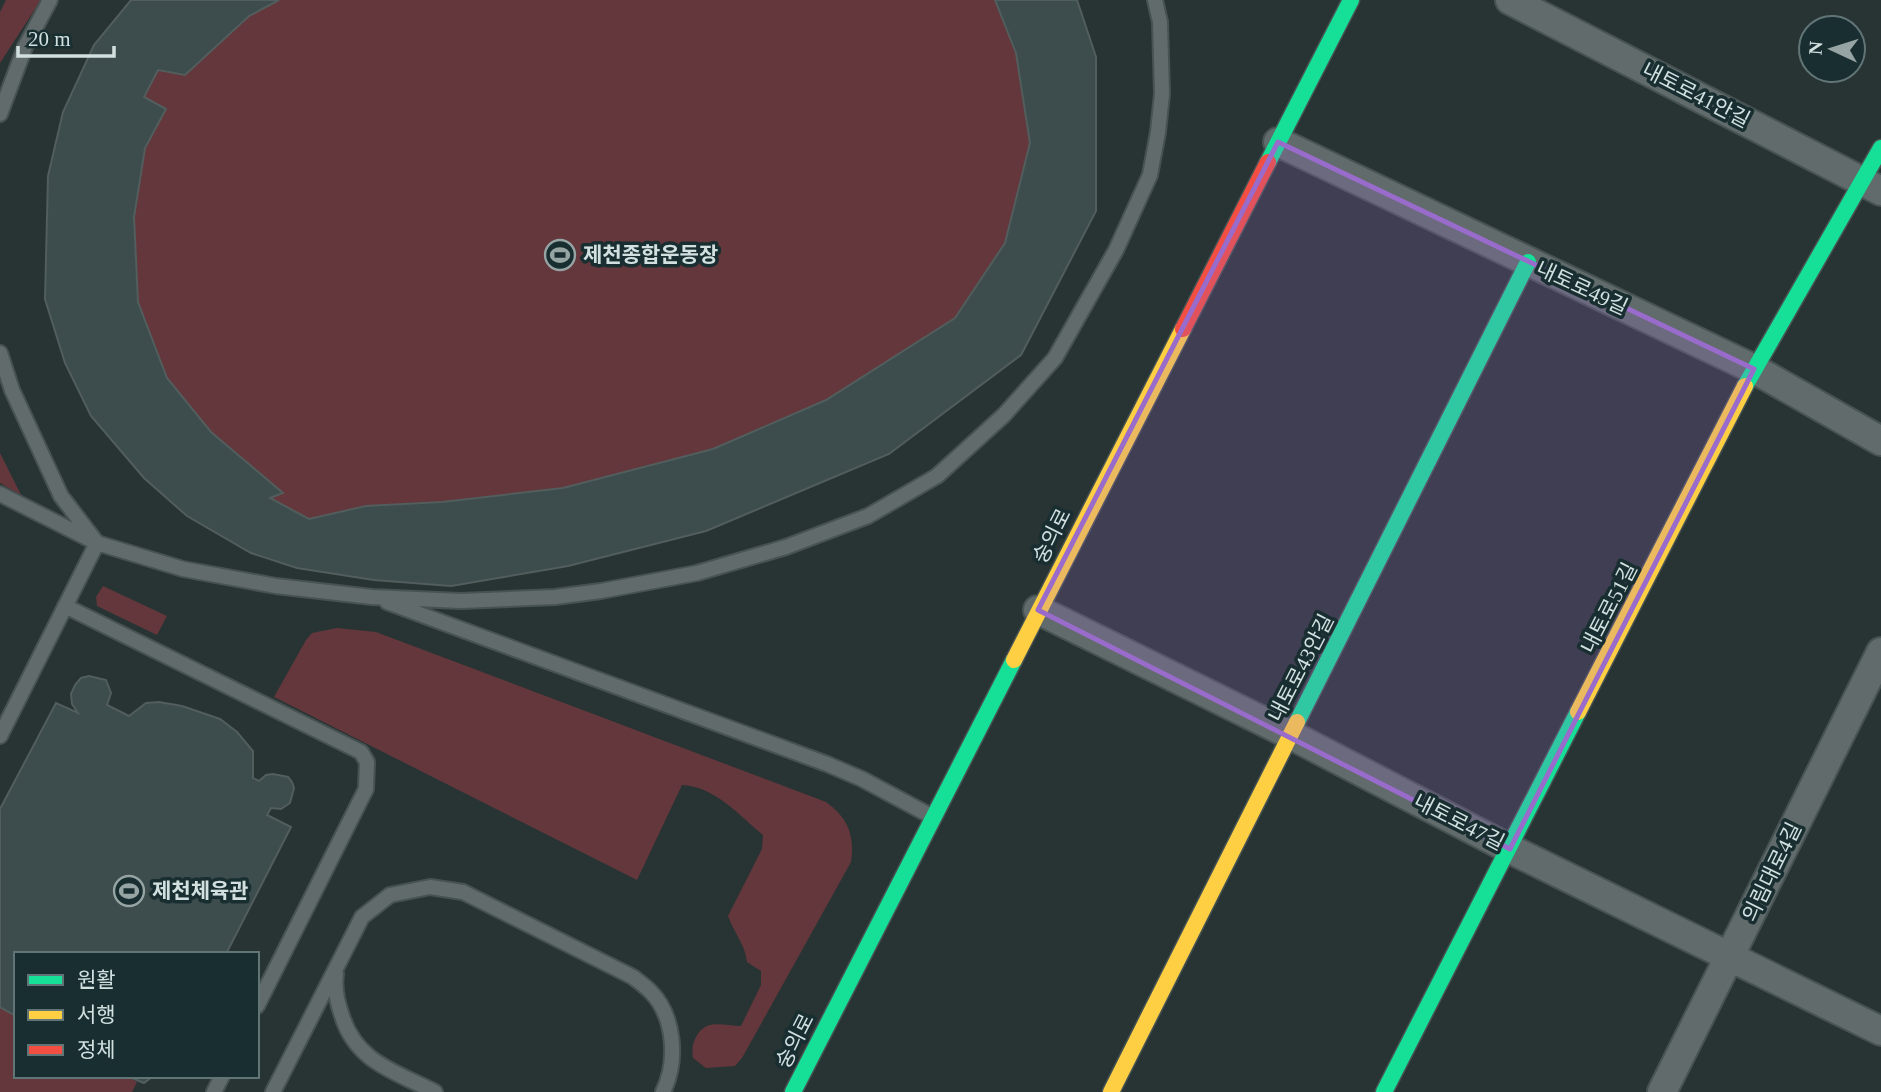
<svg xmlns="http://www.w3.org/2000/svg" width="1881" height="1092" font-family="'Times New Roman','Noto Sans KR',serif">
	<rect width="100%" height="100%" fill="#283434"/>
	<path fill="#63373b" d="M 6,0 L 41,0 L 0,63 L 0,12 Z
		M 131,0 L 1077,0 L 1096,57 L 1096,211 L 1021,355 L 889,454 L 706,531 L 568,566 L 451,586 L 374,580 L 297,568 L 91,416 L 65,363 L 45,299 L 48,176 L 63,112 L 94,45 Z
		M 0,453 L 21,495 L 0,483 Z
		M 103,586 L 167,616 L 157,635 L 97,606 L 96,597 Z
		M 337,628 L 376,632 L 826,802 C 848,818 855,835 851,862 L 742,1058 L 735,1066 L 706,1068 L 693,1058 C 692,1049 692,1045 696,1037 C 706,1018 723,1026 741,1026 L 761,985 L 761,971 L 747,962 C 745,944 734,933 728,916 L 762,849 L 763,835 C 740,816 714,786 682,785 L 637,880 L 274,697 L 306,640 L 312,633 Z
		M 0,1007 L 16,1016 L 16,1076 L 127,1076 L 137,1082 L 132,1092 L 0,1092 Z"/>
	<path fill="#3d4c4c" stroke="#525d5d" stroke-width="2" d="M 131,0 L 279,0 L 249,16 L 185,75 L 158,70 L 144,97 L 166,109 L 145,148 L 134,217 L 138,302 L 167,378 L 211,432 L 283,493 L 270,498 L 309,519 L 366,506 L 442,502 L 563,488 L 713,449 L 826,400 L 955,318 L 1005,243 L 1030,143 L 1016,53 L 995,0 L 1077,0 L 1096,57 L 1096,211 L 1021,355 L 889,454 L 706,531 L 568,566 L 451,586 L 374,580 L 297,568 L 251,553 L 187,516 L 144,478 L 91,416 L 65,363 L 45,299 L 48,176 L 63,112 L 94,45 Z
		M 89,676 L 106,680 L 111,693 L 107,705 L 129,716 L 146,703 L 159,702 L 182,706 L 220,719 L 237,732 L 253,751 L 253,778 L 259,781 L 266,775 L 273,774 L 288,777 L 292,782 L 294,788 L 290,803 L 281,809 L 271,808 L 267,815 L 291,827 L 226,954 L 16,954 L 16,1016 L 0,1007 L 0,809 L 56,703 L 78,713 L 72,704 L 71,694 L 75,685 L 81,678 Z
		M 127,1076 L 153,1076 L 144,1083 Z"/>
	<g fill="none" stroke-linecap="round" stroke-linejoin="round">
		<g stroke="#475252" stroke-width="18">
			<path id="lane" d="M 0,114 L 25,47 L 50,0
				M 0,353 L 12,390 L 61,496 L 97,543 L 183,569 L 276,586 L 372,597 L 461,601 L 555,597 L 601,591 L 697,573 L 786,547 L 868,516 L 937,476 L 1004,415 L 1055,358 L 1116,250 L 1150,175 L 1158,132 L 1162,94 L 1160,22 L 1155,0
				M 0,494 L 97,543 L 0,736
				M 387,602 L 827,764 L 862,779 L 931,816
				M 65,606 L 361,752 L 367,762 L 366,789 L 257,1006
				M 336,974 C 334,988 337,1002 342,1016 C 356,1062 396,1072 435,1092
				M 214,1092 L 222,1076
				M 273,1092 L 362,917 L 390,895 L 430,887 L 463,892 L 633,977 C 638,981 645,986 650,991 C 675,1016 678,1061 663,1092"/>
		</g>
		<g stroke="#475252" stroke-width="32">
			<path id="street" d="M 1510,0 L 1881,191
				M 1278,142 L 1754,369 L 1881,441
				M 1038,610 L 1291,735 L 1510,849 L 1881,1031
				M 1662,1092 L 1881,652"/>
		</g>
		<g stroke="#475252" stroke-width="19">
			<path id="fast" d="M 1268,162 L 1351,0
				M 1745,386 L 1881,148
				M 1297,722 L 1528,262
				M 793,1092 L 1014,660
				M 1384,1092 L 1578,712"/>
		</g>
		<g stroke="#475252" stroke-width="19">
			<path id="slow" d="M 1014,660 L 1183,329
				M 1578,712 L 1745,386
				M 1111,1092 L 1297,722"/>
		</g>
		<g stroke="#475252" stroke-width="19">
			<path id="jam" d="M 1183,329 L 1268,162"/>
		</g>
		<use href="#lane" stroke="#616b6b" stroke-width="14"/>
		<use href="#street" stroke="#616b6b" stroke-width="28"/>
		<use href="#fast" stroke="#16e098" stroke-width="16"/>
		<use href="#slow" stroke="#ffcf43" stroke-width="16"/>
		<use href="#jam" stroke="#f24e42" stroke-width="16"/>
	</g>
	<path fill="#996bcb" fill-opacity="0.2" stroke="#996bcb" stroke-width="5" stroke-linejoin="round" d="M 1278,142 L 1754,369 L 1510,849 L 1038,610 Z"/>
	<defs>
		<g id="stadium-ring" transform="scale(1.575)"><circle r="9.5" fill="#182e30" stroke="#96a4a4" stroke-width="1.5"/><path d="M0-5a6.5 5 0 1 0 0 10a6.5 5 0 1 0 0-10ZM-3.5-1.8h7v3.6h-7Z" fill="#96a4a4"/></g>
	</defs>
	<g fill-rule="evenodd">
		<use href="#stadium-ring" x="560" y="255"/>
		<use href="#stadium-ring" x="129" y="891"/>
	</g>
	<g text-anchor="middle" stroke-width="7" stroke-linejoin="round" paint-order="stroke">
		<g font-size="21" fill="#d2e0e0" stroke="#182e30">
			<text transform="translate(1696 95) rotate(27)" y="7">내토로41안길</text>
			<text transform="translate(1582 288) rotate(25)" y="7">내토로49길</text>
			<text transform="translate(1052 536) rotate(-63)" y="7">숭의로</text>
			<text transform="translate(1609 608) rotate(-63)" y="7">내토로51길</text>
			<text transform="translate(1301 668) rotate(-63)" y="7">내토로43안길</text>
			<text transform="translate(1459 822) rotate(27)" y="7">내토로47길</text>
			<text transform="translate(1772 872) rotate(-64)" y="7">의림대로4길</text>
			<text transform="translate(795 1041) rotate(-63)" y="7">숭의로</text>
		</g>
		<g font-size="21" font-weight="bold" fill="#d2e0e0" stroke="#182e30" text-anchor="start">
			<text x="583" y="262">제천종합운동장</text>
			<text x="152" y="898">제천체육관</text>
		</g>
	</g>
	<rect x="14" y="952" width="245" height="126" fill="#182e30" stroke="#627576" stroke-width="2"/>
	<rect x="28" y="975" width="35" height="10" fill="#16e098" stroke="#627576" stroke-width="2"/>
	<text x="77" y="987" font-size="21" fill="#d2e0e0">원활</text>
	<rect x="28" y="1010" width="35" height="10" fill="#ffcf43" stroke="#627576" stroke-width="2"/>
	<text x="77" y="1022" font-size="21" fill="#d2e0e0">서행</text>
	<rect x="28" y="1045" width="35" height="10" fill="#f24e42" stroke="#627576" stroke-width="2"/>
	<text x="77" y="1057" font-size="21" fill="#d2e0e0">정체</text>
	<g transform="translate(1832 49) rotate(274)"><circle r="33" fill="#182e30" stroke="#627576" stroke-width="2"/>
	<path d="M0-5L12 26L0 18L-12 26Z" fill="#96a4a4"/>
	<text y="-10" font-size="19" font-weight="bold" text-anchor="middle" fill="#d2e0e0">N</text>
	</g>
	<path d="M18 46v10h96v-10" fill="none" stroke="#d2e0e0" stroke-width="3.5"/>
	<text x="28" y="46" font-size="21" fill="#d2e0e0" stroke="#182e30" stroke-width="5" paint-order="stroke">20 m</text>
</svg>
